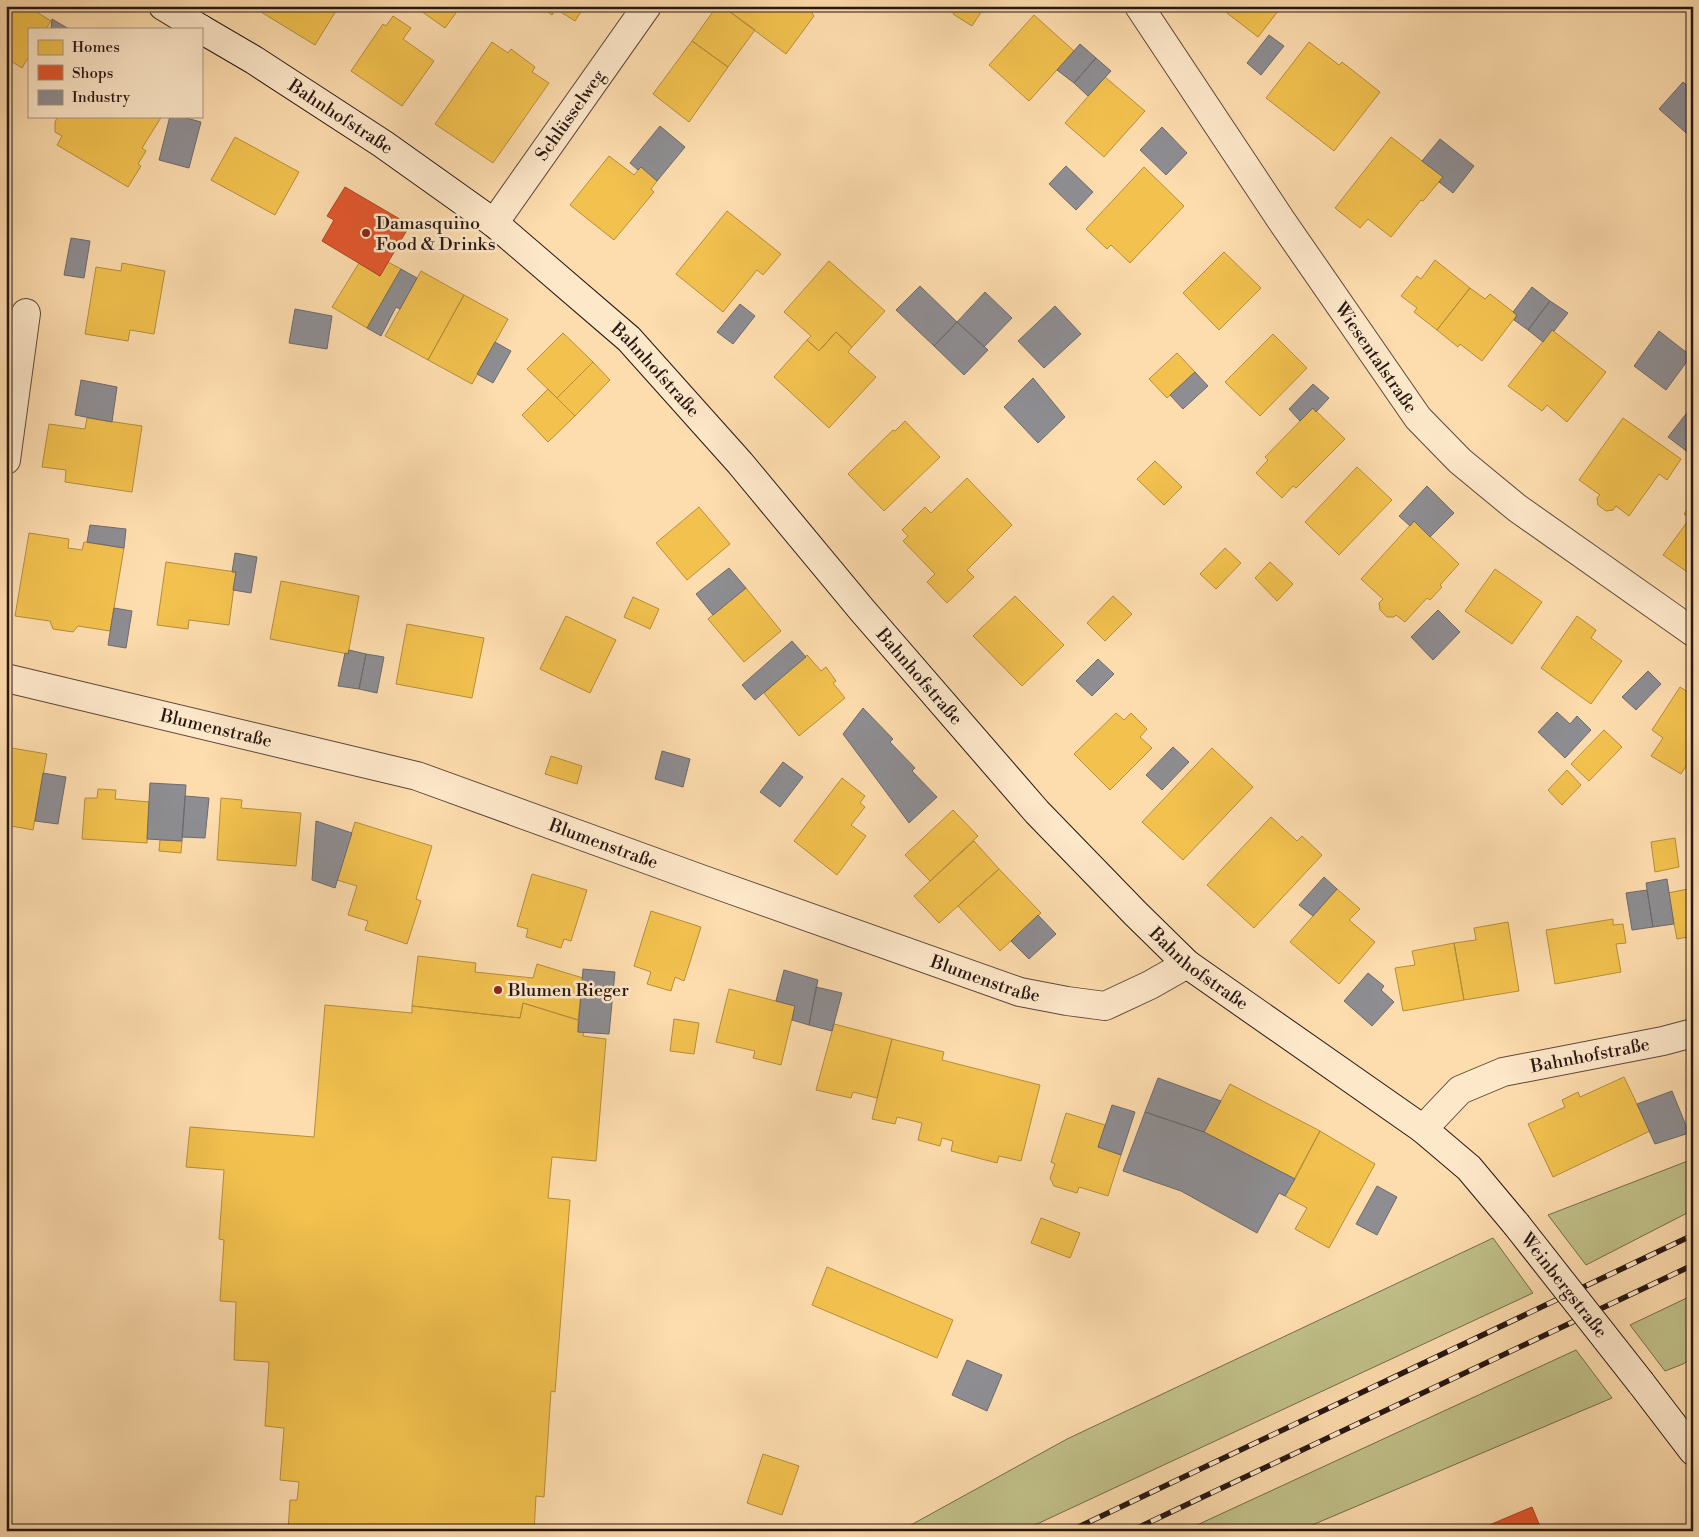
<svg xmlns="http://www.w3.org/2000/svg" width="1699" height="1537" font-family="'Libre Bodoni',serif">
	<rect width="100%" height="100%" fill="#fddcae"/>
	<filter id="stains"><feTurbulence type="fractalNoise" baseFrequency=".004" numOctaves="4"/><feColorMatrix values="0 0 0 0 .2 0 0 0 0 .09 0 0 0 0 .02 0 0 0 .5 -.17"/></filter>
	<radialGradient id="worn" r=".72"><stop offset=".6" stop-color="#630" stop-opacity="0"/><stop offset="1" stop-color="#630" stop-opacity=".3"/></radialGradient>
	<path fill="#c1c089" stroke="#746c4e" d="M 1693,1159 L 1693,1210 L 1586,1265 L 1548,1215 Z
		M 1493,1238 L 1533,1293 L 1022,1531 L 900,1531 L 1067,1439 Z
		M 1693,1295 L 1693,1358 L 1683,1364 L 1665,1371 L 1630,1325 Z
		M 1576,1350 L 1612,1398 L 1298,1531 L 1184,1531 Z"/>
	<path fill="#f2c14e" stroke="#b58e3c" d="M 6,6 L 27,6 L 51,21 L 46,29 L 29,29 L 29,56 L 22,68 L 6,58 Z
		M 265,6 L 339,6 L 315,45 L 261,12 Z
		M 414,6 L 461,6 L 445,28 Z
		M 540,6 L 585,6 L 575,21 L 556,9 L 552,15 Z
		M 717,6 L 722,6 L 755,30 L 728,67 L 692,41 Z
		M 722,6 L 817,6 L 812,13 L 814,16 L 786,54 Z
		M 985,6 L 972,26 L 953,14 L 957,6 Z
		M 1218,6 L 1282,6 L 1258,37 Z
		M 1034,15 L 1074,51 L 1029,101 L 989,65 Z
		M 393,16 L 411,28 L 403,39 L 434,61 L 402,106 L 351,71 L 383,24 L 386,26 Z
		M 692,41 L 728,67 L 689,122 L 653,94 Z
		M 492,42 L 508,53 L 511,49 L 535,67 L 532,72 L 549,83 L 493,163 L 435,124 Z
		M 1309,42 L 1339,65 L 1342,62 L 1380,92 L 1334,151 L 1266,98 Z
		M 1105,77 L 1145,111 L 1104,157 L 1065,123 Z
		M 58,116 L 162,116 L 142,148 L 146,151 L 138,164 L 141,166 L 128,187 L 57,145 L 62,136 L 55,132 L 55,122 Z
		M 235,137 L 299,172 L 275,215 L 211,180 Z
		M 1391,137 L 1443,177 L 1423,201 L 1421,200 L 1391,237 L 1368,219 L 1360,228 L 1335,208 Z
		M 609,156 L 634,175 L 641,167 L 657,181 L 651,189 L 654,192 L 614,240 L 570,205 Z
		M 1144,167 L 1184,206 L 1130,263 L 1111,245 L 1107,249 L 1086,229 Z
		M 6,190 L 12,191 L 6,229 Z
		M 727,211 L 781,254 L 763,275 L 757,270 L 723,312 L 676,274 Z
		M 1224,252 L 1261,288 L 1219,330 L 1183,293 Z
		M 1435,260 L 1470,288 L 1437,330 L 1414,312 L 1417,308 L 1401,296 L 1417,276 L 1421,279 Z
		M 829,261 L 885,311 L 852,347 L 836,332 L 819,351 L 807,340 L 811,336 L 784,312 Z
		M 388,262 L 401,269 L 367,328 L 332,307 L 359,263 L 380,276 Z
		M 122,263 L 165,271 L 154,334 L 130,330 L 128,341 L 85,334 L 96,267 L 121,271 Z
		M 421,271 L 464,295 L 428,360 L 385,336 Z
		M 1470,288 L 1485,299 L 1490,294 L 1517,315 L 1482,361 L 1460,344 L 1458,347 L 1437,330 Z
		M 464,295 L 508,319 L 472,384 L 428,360 Z
		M 1552,330 L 1606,372 L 1567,422 L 1547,405 L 1542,411 L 1508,386 Z
		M 836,332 L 852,347 L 848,352 L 876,377 L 829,428 L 774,377 L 807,340 L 819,351 Z
		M 563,333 L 593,362 L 557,398 L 527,369 Z
		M 1273,334 L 1307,368 L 1260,416 L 1225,382 Z
		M 1177,353 L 1195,372 L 1167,398 L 1149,379 Z
		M 593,362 L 610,380 L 575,416 L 557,398 Z
		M 548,389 L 575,416 L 548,442 L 522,415 Z
		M 1313,408 L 1345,439 L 1296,488 L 1293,486 L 1282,498 L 1256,473 L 1268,460 L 1265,457 Z
		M 87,418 L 142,426 L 132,492 L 65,482 L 66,470 L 42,467 L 49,424 L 85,429 Z
		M 1623,418 L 1681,459 L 1667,480 L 1659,474 L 1629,516 L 1616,506 L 1613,510 L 1606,511 L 1598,505 L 1597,498 L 1600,495 L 1579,480 Z
		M 905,421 L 940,457 L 884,511 L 848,474 L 893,430 L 895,431 Z
		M 1155,461 L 1182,487 L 1164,505 L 1137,479 Z
		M 1357,467 L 1392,500 L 1339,555 L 1305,522 Z
		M 967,478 L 1012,525 L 967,570 L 974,577 L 947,603 L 927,582 L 935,574 L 903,541 L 908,536 L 902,530 L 925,507 L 931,513 Z
		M 1693,502 L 1693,576 L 1663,555 L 1690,518 L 1684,514 Z
		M 699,507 L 730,544 L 687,580 L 656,543 Z
		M 1414,521 L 1459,564 L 1440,585 L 1442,587 L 1430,600 L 1427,598 L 1405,622 L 1396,615 L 1394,617 L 1387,617 L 1380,610 L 1379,603 L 1383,599 L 1361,579 Z
		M 29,533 L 69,539 L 68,548 L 82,550 L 84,542 L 124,548 L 110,631 L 78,626 L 73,632 L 53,629 L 50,621 L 15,616 Z
		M 1225,548 L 1241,563 L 1216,589 L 1200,574 Z
		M 166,562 L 236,572 L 229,625 L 189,620 L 188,629 L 157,625 Z
		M 1270,562 L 1293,584 L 1277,601 L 1255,578 Z
		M 1495,569 L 1542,602 L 1512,644 L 1465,611 Z
		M 281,581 L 359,596 L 348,654 L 270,639 Z
		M 746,588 L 781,631 L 744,662 L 708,619 Z
		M 1015,596 L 1064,645 L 1022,686 L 973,636 Z
		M 1113,596 L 1132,614 L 1105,641 L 1087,623 Z
		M 633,597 L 659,609 L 650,629 L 624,617 Z
		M 566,616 L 616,640 L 590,693 L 540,669 Z
		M 1577,616 L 1596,630 L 1591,638 L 1622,661 L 1591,704 L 1541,668 Z
		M 407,624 L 484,638 L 472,698 L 396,684 Z
		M 807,655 L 821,671 L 826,667 L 836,681 L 833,683 L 845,698 L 799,736 L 764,693 Z
		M 1680,687 L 1693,695 L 1693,755 L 1681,774 L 1651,756 L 1663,738 L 1652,730 Z
		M 1116,713 L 1124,720 L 1131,713 L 1147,729 L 1140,737 L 1152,748 L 1110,790 L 1074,754 Z
		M 1604,730 L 1622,747 L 1589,781 L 1571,764 Z
		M 6,747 L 47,754 L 33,830 L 6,825 Z
		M 1212,748 L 1253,787 L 1183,860 L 1142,822 Z
		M 551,756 L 582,766 L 577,784 L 545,774 Z
		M 1567,770 L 1581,785 L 1562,805 L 1548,790 Z
		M 842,778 L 865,796 L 860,803 L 865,807 L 851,825 L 866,836 L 837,875 L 794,841 Z
		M 98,789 L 116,790 L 115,799 L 149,802 L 147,843 L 82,839 L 85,798 L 97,798 Z
		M 221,798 L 242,800 L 241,808 L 301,813 L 296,866 L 217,860 Z
		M 953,810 L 978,836 L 930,881 L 905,855 Z
		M 1271,817 L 1297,841 L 1302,836 L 1322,855 L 1254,928 L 1207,885 Z
		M 355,822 L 432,846 L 416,899 L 421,901 L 407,944 L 365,930 L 368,921 L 348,915 L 357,886 L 337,880 Z
		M 1675,838 L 1679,867 L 1655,872 L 1651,842 Z
		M 160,840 L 182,841 L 181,853 L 159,851 Z
		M 974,841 L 999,869 L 939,923 L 914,896 Z
		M 999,869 L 1041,913 L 1000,951 L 958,906 Z
		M 532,874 L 587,890 L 571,941 L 564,939 L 561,948 L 526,937 L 528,929 L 517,926 Z
		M 1693,888 L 1693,936 L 1677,939 L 1668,893 Z
		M 1337,889 L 1360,909 L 1349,920 L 1375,942 L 1339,984 L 1290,942 Z
		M 651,911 L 701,927 L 684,981 L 675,977 L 671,991 L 647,984 L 651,972 L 634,966 Z
		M 1613,919 L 1613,925 L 1623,924 L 1626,943 L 1616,944 L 1621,972 L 1555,984 L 1546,930 Z
		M 1508,922 L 1519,991 L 1464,1000 L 1454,943 L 1476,940 L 1474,928 Z
		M 1454,943 L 1464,1000 L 1403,1011 L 1395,968 L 1415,965 L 1412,951 Z
		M 418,956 L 476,963 L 475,972 L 533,978 L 537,964 L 583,978 L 578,1020 L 523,1003 L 520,1018 L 412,1006 Z
		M 729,989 L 795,1006 L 781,1065 L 753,1058 L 755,1051 L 716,1042 Z
		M 523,1003 L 578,1020 L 578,1032 L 584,1032 L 583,1036 L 606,1039 L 596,1161 L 552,1157 L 548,1198 L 570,1200 L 555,1392 L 551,1391 L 544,1497 L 536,1496 L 534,1531 L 288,1531 L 290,1500 L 297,1500 L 299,1482 L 280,1480 L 284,1428 L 265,1426 L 269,1362 L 234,1360 L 236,1302 L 220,1301 L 224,1240 L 219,1239 L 224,1170 L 186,1167 L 190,1127 L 314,1137 L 325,1005 L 412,1013 L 412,1006 L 520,1018 Z
		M 674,1019 L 699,1023 L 694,1054 L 670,1051 Z
		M 834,1024 L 892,1039 L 877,1098 L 853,1092 L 851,1098 L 816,1090 Z
		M 892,1039 L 944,1052 L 942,1060 L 1040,1085 L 1021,1161 L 999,1156 L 997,1163 L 951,1151 L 953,1141 L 942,1138 L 940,1146 L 918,1140 L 922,1123 L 897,1117 L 895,1124 L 872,1119 Z
		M 1624,1077 L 1650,1131 L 1553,1177 L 1528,1124 L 1565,1107 L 1562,1100 L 1578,1092 L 1580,1097 Z
		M 1230,1084 L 1320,1131 L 1295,1179 L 1204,1132 Z
		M 1066,1113 L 1105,1125 L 1098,1147 L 1121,1155 L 1108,1196 L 1079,1187 L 1077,1193 L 1054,1186 L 1050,1178 L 1055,1164 L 1051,1162 Z
		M 1320,1131 L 1375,1164 L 1329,1248 L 1295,1229 L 1307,1208 L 1285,1196 Z
		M 1041,1218 L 1080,1233 L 1070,1258 L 1031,1243 Z
		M 827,1267 L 953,1320 L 937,1358 L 812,1305 Z
		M 763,1454 L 799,1466 L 782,1515 L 747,1503 Z"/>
	<path fill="#e4572e" stroke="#ab4426" d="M 345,187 L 410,225 L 380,276 L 322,241 L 334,220 L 327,216 Z
		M 1532,1507 L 1542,1531 L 1475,1531 Z"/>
	<path fill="#8d8d92" stroke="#6e6a6c" d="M 52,19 L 69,29 L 51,29 Z
		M 1269,35 L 1284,46 L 1261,75 L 1247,63 Z
		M 1080,44 L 1096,58 L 1074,83 L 1057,70 Z
		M 1096,58 L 1111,71 L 1088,96 L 1074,83 Z
		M 1683,82 L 1693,90 L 1693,139 L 1659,109 Z
		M 170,116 L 179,116 L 201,122 L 189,168 L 159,160 Z
		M 660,126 L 685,147 L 657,181 L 641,167 L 638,170 L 630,163 Z
		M 1162,127 L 1187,153 L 1166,175 L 1140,150 Z
		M 1440,139 L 1474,166 L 1453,193 L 1439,182 L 1443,177 L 1422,161 Z
		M 1066,166 L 1093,192 L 1076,210 L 1049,184 Z
		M 71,238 L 90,241 L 84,278 L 64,275 Z
		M 401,269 L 417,278 L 400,309 L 396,307 L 381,336 L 367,328 Z
		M 920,286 L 957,322 L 934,346 L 896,310 Z
		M 1532,287 L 1550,301 L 1528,330 L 1514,320 L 1517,315 L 1513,312 Z
		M 985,292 L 1012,318 L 984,347 L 957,322 Z
		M 1550,301 L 1568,313 L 1554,331 L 1552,330 L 1543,342 L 1528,330 Z
		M 740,304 L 755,316 L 733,344 L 717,332 Z
		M 1055,306 L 1081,334 L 1044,368 L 1018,341 Z
		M 295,309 L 332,316 L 327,349 L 289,343 Z
		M 957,322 L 988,350 L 964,375 L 934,346 Z
		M 1659,331 L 1691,356 L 1666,390 L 1634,366 Z
		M 495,342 L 511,351 L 493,383 L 477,374 Z
		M 1195,372 L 1208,386 L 1183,409 L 1170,395 Z
		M 1033,378 L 1065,417 L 1038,443 L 1004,407 Z
		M 81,380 L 117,387 L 112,422 L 75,415 Z
		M 1313,384 L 1329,398 L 1316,412 L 1313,408 L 1300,421 L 1289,409 Z
		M 1693,405 L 1693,456 L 1668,437 Z
		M 1427,486 L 1454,513 L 1430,537 L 1414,521 L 1410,526 L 1399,516 Z
		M 90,525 L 126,529 L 124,548 L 87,542 Z
		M 235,553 L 257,557 L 251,593 L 233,590 L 236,572 L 232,572 Z
		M 729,568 L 746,588 L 713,615 L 696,594 Z
		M 114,608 L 132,611 L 126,648 L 108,645 Z
		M 1438,610 L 1460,632 L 1433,660 L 1411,637 Z
		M 792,641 L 806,657 L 755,700 L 742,685 Z
		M 349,650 L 366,654 L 359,689 L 338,686 L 345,653 L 348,654 Z
		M 366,654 L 384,657 L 377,693 L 359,689 Z
		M 1098,659 L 1114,674 L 1092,696 L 1076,681 Z
		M 1648,671 L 1661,684 L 1636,710 L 1622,697 Z
		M 863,708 L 893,739 L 890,742 L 915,768 L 912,771 L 937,797 L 909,823 L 843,734 Z
		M 1557,712 L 1570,724 L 1577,716 L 1591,730 L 1565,758 L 1538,732 Z
		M 1173,747 L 1189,762 L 1162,790 L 1146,775 Z
		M 662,751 L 690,759 L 683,787 L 655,779 Z
		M 783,762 L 803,777 L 780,807 L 760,792 Z
		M 43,773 L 66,777 L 58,824 L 35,821 Z
		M 150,783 L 186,785 L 182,841 L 147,839 Z
		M 185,796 L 209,798 L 205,838 L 182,837 Z
		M 316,821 L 352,833 L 335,888 L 312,880 Z
		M 1324,877 L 1337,889 L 1313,916 L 1299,905 Z
		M 1667,879 L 1674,924 L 1653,927 L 1646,883 Z
		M 1647,890 L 1653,927 L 1632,930 L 1626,893 Z
		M 1038,915 L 1056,934 L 1029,959 L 1011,941 Z
		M 583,969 L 615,972 L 609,1034 L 578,1032 Z
		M 784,970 L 818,980 L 809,1025 L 792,1020 L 795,1006 L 776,1001 Z
		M 1368,973 L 1384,986 L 1381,990 L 1394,1002 L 1372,1026 L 1344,1001 Z
		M 816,987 L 842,993 L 832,1031 L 809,1025 Z
		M 1158,1078 L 1221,1101 L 1204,1132 L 1145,1112 Z
		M 1672,1091 L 1689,1133 L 1655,1144 L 1637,1104 Z
		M 1112,1105 L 1135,1112 L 1121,1155 L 1098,1147 Z
		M 1145,1112 L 1204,1132 L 1295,1179 L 1285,1196 L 1279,1193 L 1257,1233 L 1181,1191 L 1123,1171 Z
		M 1377,1186 L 1397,1197 L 1377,1235 L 1356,1224 Z
		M 967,1360 L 1002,1375 L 987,1411 L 952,1395 Z"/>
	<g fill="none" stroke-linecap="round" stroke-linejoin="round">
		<g stroke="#5c4839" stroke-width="30">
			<g id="street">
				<path id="s1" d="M 1139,6 L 1281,220 L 1418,418 L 1460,461 L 1517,508 L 1693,632"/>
				<path id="s2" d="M 494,223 L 647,6"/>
				<path d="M 6,460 L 26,313"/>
				<path id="s3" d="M 6,678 L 417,776 L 701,879 L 1020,992 L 1067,1001 L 1105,1006 L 1150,985 L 1187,964"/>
				<path id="s4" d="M 1423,1129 L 1460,1090 L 1503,1072 L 1663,1041 L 1693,1033"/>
			</g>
		</g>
		<g stroke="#271712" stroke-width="30">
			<g id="secondary">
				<path d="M 163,6 L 201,29"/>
				<path id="s5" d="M 201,29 L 254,60 L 383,144 L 494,223 L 629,339 L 740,463 L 862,610 L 1037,812 L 1135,913 L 1187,964 L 1423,1129 L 1469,1168 L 1516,1224"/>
				<path d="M 1641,1383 L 1693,1451"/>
			</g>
		</g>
		<use href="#street" stroke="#fee8ca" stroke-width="28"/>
		<use href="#secondary" stroke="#fee8ca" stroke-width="28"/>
		<g stroke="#271712" stroke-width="5.5">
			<path id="rail" d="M 1070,1531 L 1693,1235
				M 1131,1531 L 1693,1265"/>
		</g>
		<use href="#rail" stroke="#fee8ca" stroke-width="4" stroke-dasharray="11" stroke-linecap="butt"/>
		<g stroke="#271712" stroke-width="30" stroke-linecap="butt">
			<g id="secondary-bridge">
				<path id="s6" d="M 1516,1224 L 1641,1383"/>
			</g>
		</g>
		<use href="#secondary-bridge" stroke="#fee8ca" stroke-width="28"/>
	</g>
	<g fill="#8f2418" stroke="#fee8ca" stroke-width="2">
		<circle cx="366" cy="233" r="5"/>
		<circle cx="498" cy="990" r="5"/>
	</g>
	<g text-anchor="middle" stroke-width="5" stroke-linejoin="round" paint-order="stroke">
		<g font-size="18" fill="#271712" stroke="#fee8ca">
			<text dy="6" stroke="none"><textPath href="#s2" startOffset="132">Schlüsselweg</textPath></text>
			<text dy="6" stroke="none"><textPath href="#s5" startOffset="165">Bahnhofstraße</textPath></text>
			<text dy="6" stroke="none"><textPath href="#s1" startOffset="424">Wiesentalstraße</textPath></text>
			<text dy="6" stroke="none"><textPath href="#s5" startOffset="570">Bahnhofstraße</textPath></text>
			<text dy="6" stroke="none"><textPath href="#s5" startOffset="975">Bahnhofstraße</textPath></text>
			<text dy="6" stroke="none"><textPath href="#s3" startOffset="216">Blumenstraße</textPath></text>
			<text dy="6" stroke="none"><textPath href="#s3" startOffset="621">Blumenstraße</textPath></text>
			<text dy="6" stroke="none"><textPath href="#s5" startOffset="1380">Bahnhofstraße</textPath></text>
			<text dy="6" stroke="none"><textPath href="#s3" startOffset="1026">Blumenstraße</textPath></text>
			<text dy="6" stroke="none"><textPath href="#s4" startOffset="189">Bahnhofstraße</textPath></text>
			<text dy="6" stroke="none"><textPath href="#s6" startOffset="78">Weinbergstraße</textPath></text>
		</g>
		<g font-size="18" fill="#271712" stroke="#fee8ca" text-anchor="start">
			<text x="376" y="229">Damasquino<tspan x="376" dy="21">Food &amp; Drinks</tspan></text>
			<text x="508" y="996">Blumen Rieger</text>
		</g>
	</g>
	<rect width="1699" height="1537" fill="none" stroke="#fddcae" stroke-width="25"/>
	<rect x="8" y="8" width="1684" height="1522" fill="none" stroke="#271712" stroke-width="2.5"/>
	<rect x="12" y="12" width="1674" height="1512" fill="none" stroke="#271712"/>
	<rect x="28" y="28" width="175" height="90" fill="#fee8ca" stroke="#a89480"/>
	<rect x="38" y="40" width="25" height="15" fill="#f2c14e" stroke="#a89480"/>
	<text x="72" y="52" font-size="15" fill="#271712">Homes</text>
	<rect x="38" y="65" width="25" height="15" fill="#e4572e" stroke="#a89480"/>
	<text x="72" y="78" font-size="15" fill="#271712">Shops</text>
	<rect x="38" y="90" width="25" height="15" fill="#8d8d92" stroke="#a89480"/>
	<text x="72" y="102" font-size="15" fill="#271712">Industry</text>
	<rect width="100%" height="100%" filter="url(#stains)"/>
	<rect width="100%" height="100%" fill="url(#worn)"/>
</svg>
